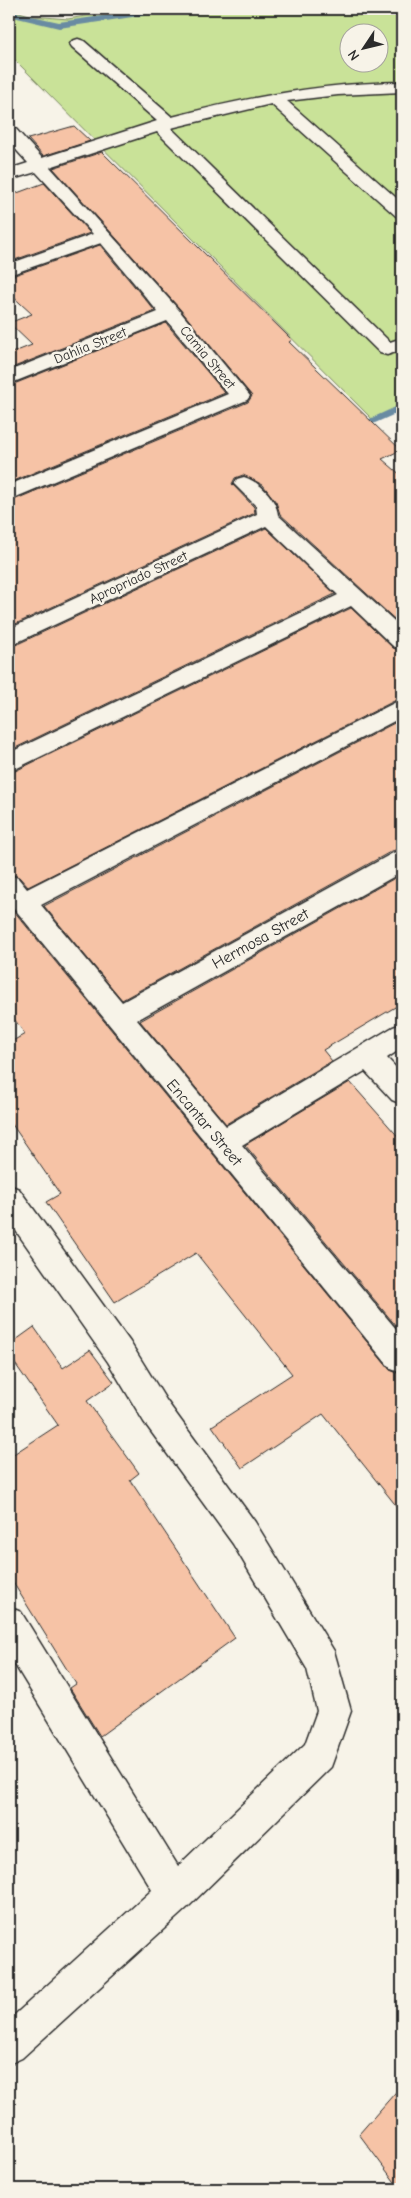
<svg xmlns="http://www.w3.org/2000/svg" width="411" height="2198" font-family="'Comic Neue',sans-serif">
	<rect width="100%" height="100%" fill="#f7f3e8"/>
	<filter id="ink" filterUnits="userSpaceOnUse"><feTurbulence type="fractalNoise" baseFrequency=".02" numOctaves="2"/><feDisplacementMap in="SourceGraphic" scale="10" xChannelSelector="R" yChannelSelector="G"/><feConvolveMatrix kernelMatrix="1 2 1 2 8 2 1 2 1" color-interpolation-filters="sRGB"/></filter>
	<g filter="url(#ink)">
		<path fill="#c9e298" stroke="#7a8662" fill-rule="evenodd" d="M 9,9 L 33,16 L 68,19 L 125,9 L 402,9 L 402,407 L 372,419 L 9,54 ZM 348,32 L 378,32 L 378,62 L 348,62 Z"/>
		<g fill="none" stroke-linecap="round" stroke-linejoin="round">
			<path fill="#698ba2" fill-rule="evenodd" d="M 151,9 L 170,9 L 166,12 L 59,28 L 9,16 L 9,11 L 59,22 Z
				M 402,404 L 402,411 L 357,431 L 353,432 L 348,429 Z"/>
		</g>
		<path fill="#f6c3a6" stroke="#2b2b2b" d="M 74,126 L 90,141 L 43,156 L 28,139 Z
			M 102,152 L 292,340 L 289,342 L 401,450 L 382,459 L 402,476 L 402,626 L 280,514 L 276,502 L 263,485 L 243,475 L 235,478 L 232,484 L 254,507 L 255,513 L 9,627 L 9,502 L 248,402 L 252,396 L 179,308 L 53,168 Z
			M 44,183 L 90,233 L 9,262 L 9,196 Z
			M 100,245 L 155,311 L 9,369 L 9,354 L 32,345 L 9,323 L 32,314 L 9,293 L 9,277 Z
			M 166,323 L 225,393 L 9,483 L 9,386 Z
			M 266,528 L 335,594 L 9,751 L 9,648 Z
			M 351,608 L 393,648 L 402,651 L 402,697 L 28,887 L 19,877 L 9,873 L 9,774 Z
			M 402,719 L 402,848 L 392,851 L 122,1000 L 44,906 Z
			M 402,874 L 402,1003 L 323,1050 L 332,1061 L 226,1124 L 140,1021 Z
			M 9,905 L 390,1370 L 402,1375 L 402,1513 L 323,1414 L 242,1468 L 212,1426 L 292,1374 L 196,1253 L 115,1302 L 46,1202 L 60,1194 L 9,1120 L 9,1043 L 25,1034 L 9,1012 Z
			M 350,1082 L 402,1141 L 402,1333 L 245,1145 Z
			M 34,1327 L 63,1368 L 90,1350 L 114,1382 L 87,1401 L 139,1473 L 130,1480 L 235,1638 L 100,1736 L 70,1688 L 76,1684 L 9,1576 L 9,1457 L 58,1425 L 9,1355 L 9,1345 Z
			M 402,2085 L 402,2189 L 400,2189 L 359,2134 Z"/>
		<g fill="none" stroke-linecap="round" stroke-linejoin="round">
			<g stroke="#2b2b2b" stroke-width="3">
				<path id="minor" d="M 78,39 L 84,41 L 172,117 C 248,97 324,83 402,82 L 402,92 L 338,95 L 287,101 L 402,203 L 402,217 L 396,216 L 271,104 L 171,128 L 390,342 L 402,338 L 402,350 L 387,355 L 380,353 L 157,132 L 50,167 L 178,309 L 250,396 L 247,400 L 9,500 L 9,485 L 228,394 L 167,321 L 9,384 L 9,371 L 158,312 L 101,243 L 9,275 L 9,264 L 93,234 L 36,172 L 9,180 L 9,169 L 28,163 L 9,142 L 9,127 L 15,128 L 42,158 L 157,121 L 72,47 L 70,44 L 72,41 Z
					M 244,477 C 260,482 276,498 278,515 L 402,628 L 402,649 L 394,647 L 351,606 L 9,772 L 9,753 L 338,595 L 266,526 L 9,646 L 9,629 L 257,514 L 256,506 L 234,484 L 237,479 Z
					M 402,699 L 402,717 L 41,905 L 122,1002 L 393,853 L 402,850 L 402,872 L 137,1020 L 226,1126 L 393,1027 L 402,1024 L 402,1048 L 387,1058 L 402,1074 L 402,1104 L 392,1100 L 365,1071 L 242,1145 L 402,1336 L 402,1373 L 391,1369 L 9,902 L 9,875 L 18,878 L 27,889 Z
					M 9,1185 L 19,1189 L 130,1342 L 166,1400 L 255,1522 L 334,1651 L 351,1711 L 331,1767 L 188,1907 L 22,2058 L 9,2064 L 9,2020 L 152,1890 L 9,1655 L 9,1607 L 21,1612 L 178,1866 L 305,1744 L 317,1711 L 307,1669 L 233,1544 L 144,1422 L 108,1362 L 9,1221 Z"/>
			</g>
			<use href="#minor" fill="#f7f3e8" fill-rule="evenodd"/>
		</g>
	</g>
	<g text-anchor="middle" stroke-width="5" stroke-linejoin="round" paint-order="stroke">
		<g font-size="14" fill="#2b2b2b" stroke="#f7f3e8">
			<text transform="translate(90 345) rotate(-22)" y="5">Dahlia Street</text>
			<text transform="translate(208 357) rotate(50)" y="5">Camia Street</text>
			<text transform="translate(138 577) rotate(-25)" y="5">Apropriado Street</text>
		</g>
		<g font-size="16" fill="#2b2b2b" stroke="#f7f3e8">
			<text transform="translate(260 938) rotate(-29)" y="6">Hermosa Street</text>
			<text transform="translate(205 1122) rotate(50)" y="6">Encantar Street</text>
		</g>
	</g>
	<rect width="411" height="2198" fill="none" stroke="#f7f3e8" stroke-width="30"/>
	<rect x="15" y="15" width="381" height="2168" fill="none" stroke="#2b2b2b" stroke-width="2" filter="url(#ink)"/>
	<g transform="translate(364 48) rotate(235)"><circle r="24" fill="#f7f3e8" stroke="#a5a39c"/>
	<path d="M0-4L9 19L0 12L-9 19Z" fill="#2b2b2b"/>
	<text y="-8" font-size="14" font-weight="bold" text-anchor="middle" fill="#2b2b2b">N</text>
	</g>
</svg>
